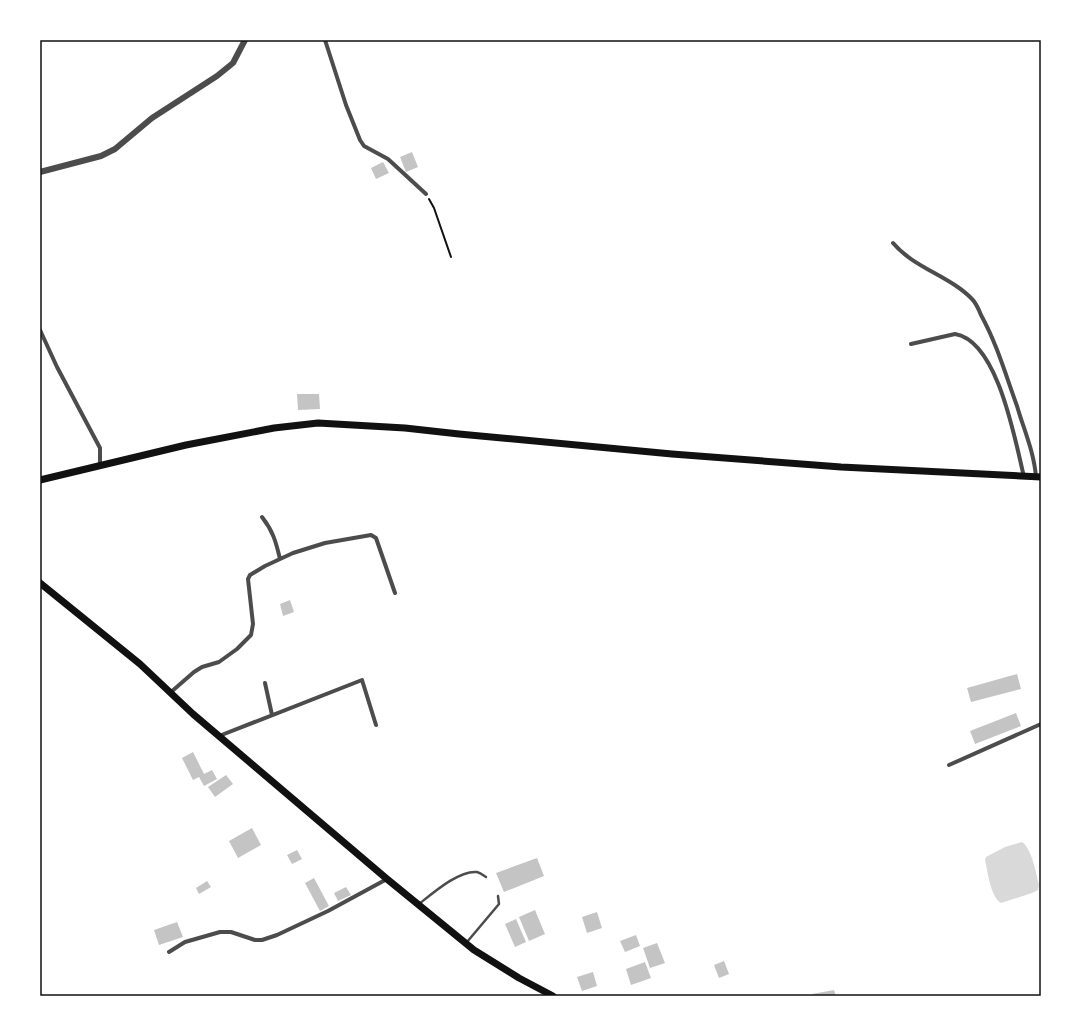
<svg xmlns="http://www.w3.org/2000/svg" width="1081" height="1036" font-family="Commissioner,sans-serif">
	<rect width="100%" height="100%" fill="#fff"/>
	<path fill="#d9d9d9" d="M 1022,842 C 1032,849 1036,873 1039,885 L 1038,890 L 1032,893 L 1001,903 C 990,896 988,872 985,860 L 986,857 L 1005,847 Z"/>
	<path fill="#c4c4c4" d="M 412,152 L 418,167 L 406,172 L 400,157 Z
		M 383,162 L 389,173 L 376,179 L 371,168 Z
		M 297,394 L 319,394 L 320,409 L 298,410 Z
		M 290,600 L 294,612 L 283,616 L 280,604 Z
		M 1017,674 L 1021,689 L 971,702 L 967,688 Z
		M 1016,713 L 1021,726 L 975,744 L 970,731 Z
		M 193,752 L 204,774 L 212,770 L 217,779 L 204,786 L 199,777 L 193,780 L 182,758 Z
		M 226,775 L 233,784 L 215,797 L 208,787 Z
		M 252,828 L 261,845 L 238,858 L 229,841 Z
		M 297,850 L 302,859 L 292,864 L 287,855 Z
		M 537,858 L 544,876 L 504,892 L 496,873 Z
		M 314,878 L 329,906 L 320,911 L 305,883 Z
		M 207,881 L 211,887 L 199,894 L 196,888 Z
		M 346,887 L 351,895 L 338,901 L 334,893 Z
		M 535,910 L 545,934 L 529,941 L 519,917 Z
		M 597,912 L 602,928 L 587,933 L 582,917 Z
		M 516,919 L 526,942 L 515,947 L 505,924 Z
		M 177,922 L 183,937 L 159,945 L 154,930 Z
		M 636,935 L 640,946 L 625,952 L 620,941 Z
		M 657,943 L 665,963 L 650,968 L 643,948 Z
		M 724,961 L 729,974 L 719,978 L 714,965 Z
		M 645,962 L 651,978 L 631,985 L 626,969 Z
		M 593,972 L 597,986 L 582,991 L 577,977 Z
		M 834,990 L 836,996 L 813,996 L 812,994 Z"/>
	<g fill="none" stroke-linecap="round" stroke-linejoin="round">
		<path stroke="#111" stroke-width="2" d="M 429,199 L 434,208 L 451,257"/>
		<path stroke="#4c4c4c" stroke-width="2.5" d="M 419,904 C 433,893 459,870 477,872 C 481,873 483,875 486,877
			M 467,942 L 499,904 L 498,896"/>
		<path stroke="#4c4c4c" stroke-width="4" d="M 325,40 L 346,105 L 360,140 L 364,146 L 388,159 L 426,194
			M 893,243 C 914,268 950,276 972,299 C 976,303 979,310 981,315 C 997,344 1006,376 1017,406 C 1024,430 1034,452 1036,477
			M 40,330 L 57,367 L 100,448 L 100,465
			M 911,344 L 955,334 C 998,341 1015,440 1024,477
			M 262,517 C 273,531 276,542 280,559
			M 265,683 L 272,715
			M 171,692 L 194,672 L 202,667 L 219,662 L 237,649 L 251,635 L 253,624 L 248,579 L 250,575 L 265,566 L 293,553 L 325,543 L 371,535 L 376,538 L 395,593
			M 219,736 L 362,680 L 376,725
			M 949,765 L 1041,724
			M 169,952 L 185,942 L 220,932 L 231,932 L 255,940 L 262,940 L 277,935 L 328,911 L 387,879"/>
		<path stroke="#4c4c4c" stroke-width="6" d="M 40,172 L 101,156 L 115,149 L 152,118 L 217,76 L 233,63 L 245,40"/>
		<path stroke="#111" stroke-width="7" d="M 40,480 L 186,445 L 274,428 L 318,423 L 405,428 L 459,434 L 672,454 L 841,467 L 1041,477"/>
		<path stroke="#111" stroke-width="7" d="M 40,583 L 140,664 L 193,714 L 387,879 L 474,950 L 519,978 L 553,996"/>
	</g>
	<rect width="1081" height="1036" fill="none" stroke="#ffffff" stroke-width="82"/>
	<rect x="41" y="41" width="999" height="954" fill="none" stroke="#111" stroke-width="1.5"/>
</svg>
